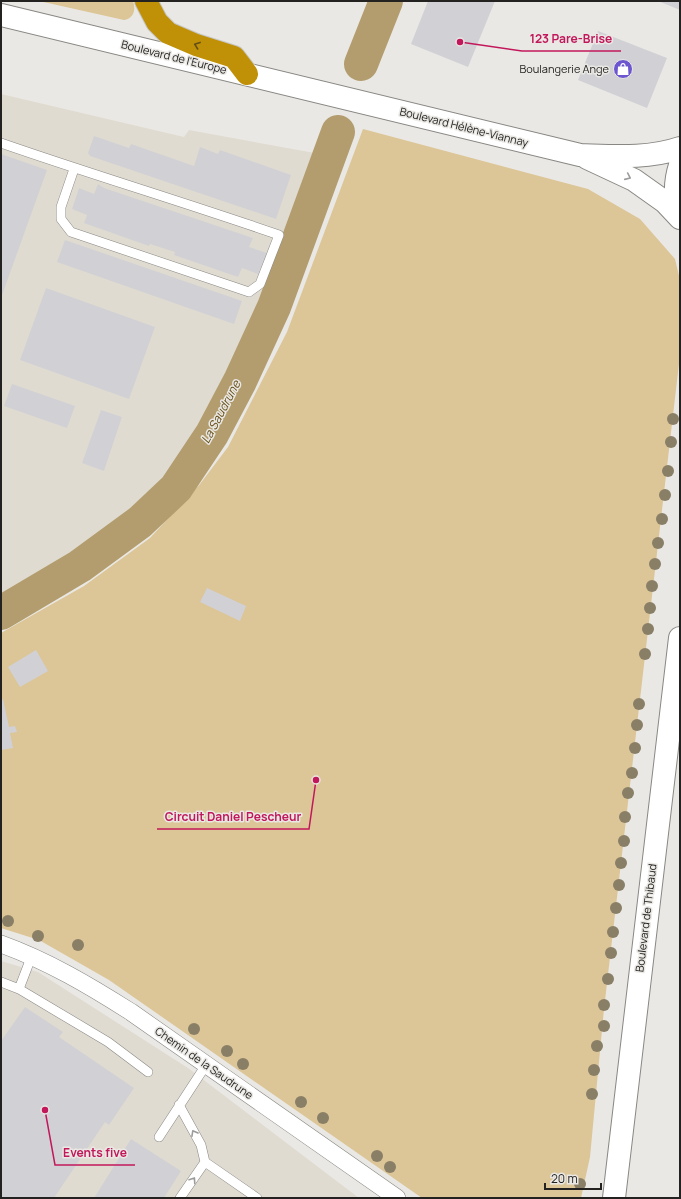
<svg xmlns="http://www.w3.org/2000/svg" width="681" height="1199" font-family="Manrope,sans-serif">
	<rect width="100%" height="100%" fill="#eae8e4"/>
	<path fill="#e0dbd0" d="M 1,94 L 184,137 L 189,130 L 320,154 L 263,313 L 201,438 L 162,489 L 93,548 L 1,600 Z
		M 1,961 L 38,972 L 188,1068 L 359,1198 L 1,1198 Z"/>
	<path fill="#dcc596" d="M 39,1 L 133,1 C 136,10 134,18 124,20 Z
		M 363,129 L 588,189 L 640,219 L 675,259 L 680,280 L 680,355 L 604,1009 L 590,1157 L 581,1198 L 422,1198 L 109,980 L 39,940 L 1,928 L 1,633 L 84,586 L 150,538 L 200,484 L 228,447 L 287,332 Z"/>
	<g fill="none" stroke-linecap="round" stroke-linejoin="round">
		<path stroke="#b39d6e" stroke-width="34" d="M 361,64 L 386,1
			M 1,613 L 80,566 L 140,522 L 176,488 L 212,434 L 240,381 L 274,307 L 338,132"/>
	</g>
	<path fill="#d1d1d5" d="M 428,1 L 495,1 L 468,67 L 411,44 Z
		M 658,1 L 680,1 L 680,10 Z
		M 598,31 L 667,58 L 647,108 L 578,80 Z
		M 94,136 L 129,148 L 131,144 L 194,166 L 200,147 L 218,154 L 220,150 L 291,175 L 276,219 L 90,156 L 88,153 Z
		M 1,154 L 47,170 L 1,298 Z
		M 98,184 L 104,188 L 253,238 L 249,247 L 267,253 L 258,274 L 242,268 L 238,277 L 174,255 L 175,252 L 150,244 L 149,246 L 84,223 L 87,215 L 72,209 L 79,188 L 94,194 Z
		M 65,240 L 242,301 L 234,324 L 57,262 Z
		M 46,288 L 155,327 L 129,399 L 20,360 Z
		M 12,384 L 75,406 L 67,428 L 4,406 Z
		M 101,410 L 122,417 L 104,471 L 82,463 Z
		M 207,588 L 246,606 L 240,621 L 200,602 Z
		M 36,650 L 48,671 L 20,687 L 8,667 Z
		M 3,699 L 9,727 L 15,726 L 17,732 L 10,733 L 13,748 L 1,750 L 1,700 Z
		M 25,1007 L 63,1032 L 59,1037 L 134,1088 L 109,1125 L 105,1122 L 54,1198 L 1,1198 L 1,1041 Z
		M 131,1139 L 181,1171 L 164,1198 L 94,1198 Z"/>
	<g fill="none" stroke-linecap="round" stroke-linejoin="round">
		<g stroke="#888783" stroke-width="10">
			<path id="lane" d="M 1,143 C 93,175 187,203 279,235 L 260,284 L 249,292 L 71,232 L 61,219 L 61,207 L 74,169
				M 1,982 L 19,989 L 108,1042 L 148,1072
				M 19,989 L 32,955
				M 179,1105 L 201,1145 L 205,1162 L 180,1198
				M 159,1137 L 206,1065
				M 205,1162 L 257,1198"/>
		</g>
		<g stroke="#888783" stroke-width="18">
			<path id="street" d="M 1,944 C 48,961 90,986 131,1012 L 397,1198"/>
		</g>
		<g stroke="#888783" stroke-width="24">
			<path id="secondary" d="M 1,15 L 580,155 C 613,156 648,159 680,148
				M 587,158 L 634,180 L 665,202 L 680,218
				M 680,165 C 674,184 675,198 680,217
				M 614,1198 L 680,638"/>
		</g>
		<g stroke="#c6c6c5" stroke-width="24">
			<path id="highway" d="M 146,1 L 157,22 L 168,33 L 196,45 L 234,57 L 247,74"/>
		</g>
		<use href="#lane" stroke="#fff" stroke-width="9"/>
		<use href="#street" stroke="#fff" stroke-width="17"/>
		<use href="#secondary" stroke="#fff" stroke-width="22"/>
		<use href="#highway" stroke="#c09106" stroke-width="22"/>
	</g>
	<g fill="#897f67">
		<circle cx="673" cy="419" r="6"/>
		<circle cx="671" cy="442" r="6"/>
		<circle cx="668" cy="471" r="6"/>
		<circle cx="665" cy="495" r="6"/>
		<circle cx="662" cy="519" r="6"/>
		<circle cx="658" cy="543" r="6"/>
		<circle cx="655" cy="564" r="6"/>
		<circle cx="652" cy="586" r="6"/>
		<circle cx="650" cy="608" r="6"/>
		<circle cx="648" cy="629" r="6"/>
		<circle cx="645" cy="654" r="6"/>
		<circle cx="639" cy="704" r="6"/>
		<circle cx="637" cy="725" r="6"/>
		<circle cx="635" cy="748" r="6"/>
		<circle cx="632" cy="773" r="6"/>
		<circle cx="628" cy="793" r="6"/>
		<circle cx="625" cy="817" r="6"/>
		<circle cx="624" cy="841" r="6"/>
		<circle cx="621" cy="863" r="6"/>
		<circle cx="619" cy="885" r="6"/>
		<circle cx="616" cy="908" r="6"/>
		<circle cx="8" cy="921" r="6"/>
		<circle cx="613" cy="932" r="6"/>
		<circle cx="38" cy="936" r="6"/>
		<circle cx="78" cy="945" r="6"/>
		<circle cx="611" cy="953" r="6"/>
		<circle cx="608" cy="979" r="6"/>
		<circle cx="604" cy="1005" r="6"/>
		<circle cx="604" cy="1026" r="6"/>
		<circle cx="194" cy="1029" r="6"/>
		<circle cx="597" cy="1046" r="6"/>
		<circle cx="227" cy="1051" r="6"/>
		<circle cx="243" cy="1064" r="6"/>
		<circle cx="594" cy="1070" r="6"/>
		<circle cx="592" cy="1094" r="6"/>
		<circle cx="301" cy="1102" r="6"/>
		<circle cx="323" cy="1118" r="6"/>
		<circle cx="377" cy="1156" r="6"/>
		<circle cx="390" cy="1167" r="6"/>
		<circle cx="580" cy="1184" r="6"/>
	</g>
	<defs><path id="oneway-chevron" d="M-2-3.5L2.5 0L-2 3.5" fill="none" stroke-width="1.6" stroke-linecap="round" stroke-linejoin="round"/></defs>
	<use stroke="#624e16" href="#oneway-chevron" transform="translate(197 45) rotate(-160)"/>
	<g stroke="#9c9c9b">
		<use href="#oneway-chevron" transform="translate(628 177) rotate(24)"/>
		<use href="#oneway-chevron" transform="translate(194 1133) rotate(-119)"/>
		<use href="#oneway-chevron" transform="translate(193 1180) rotate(-56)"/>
	</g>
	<defs>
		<g id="shop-disc" transform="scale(1)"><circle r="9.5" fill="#6c55cf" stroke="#eae8e4"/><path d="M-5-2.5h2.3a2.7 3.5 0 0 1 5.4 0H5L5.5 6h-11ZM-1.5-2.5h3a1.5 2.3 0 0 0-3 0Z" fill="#fff"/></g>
	</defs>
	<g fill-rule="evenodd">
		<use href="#shop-disc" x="623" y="69"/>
	</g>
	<g text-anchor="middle" stroke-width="3" stroke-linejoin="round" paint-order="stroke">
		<g font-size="11" fill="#232220" stroke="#eae8e4">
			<text transform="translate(174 57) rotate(14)" y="4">Boulevard de l'Europe</text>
			<text transform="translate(464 127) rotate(14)" y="4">Boulevard Hélène-Viannay</text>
			<text transform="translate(646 918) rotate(-83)" y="4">Boulevard de Thibaud</text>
			<text transform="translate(204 1063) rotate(35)" y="4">Chemin de la Saudrune</text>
		</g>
		<g font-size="11" fill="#232220" stroke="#eae8e4" text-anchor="end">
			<text x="609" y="73">Boulangerie Ange</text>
		</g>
		<g font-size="12" font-style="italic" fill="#664e16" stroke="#eae8e4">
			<text transform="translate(221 412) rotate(-62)" y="4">La Saudrune</text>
		</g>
	</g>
	<path fill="none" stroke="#c2185b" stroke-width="1.5" d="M460 42L522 51H621M316 780L309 829H157M45 1110L55 1165H135"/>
	<g fill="#c2185b" stroke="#eae8e4" stroke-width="1.5">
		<circle cx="460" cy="42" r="4"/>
		<circle cx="316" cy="780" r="4"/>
		<circle cx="45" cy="1110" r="4"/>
	</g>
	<g font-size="12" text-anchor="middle" font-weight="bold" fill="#c2185b" stroke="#eae8e4" stroke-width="3" stroke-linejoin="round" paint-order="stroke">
		<text x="571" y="43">123 Pare-Brise</text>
		<text x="233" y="821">Circuit Daniel Pescheur</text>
		<text x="95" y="1157">Events five</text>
	</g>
	<rect width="681" height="1199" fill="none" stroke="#232220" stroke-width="4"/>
	<path d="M545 1183v6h56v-6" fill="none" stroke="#232220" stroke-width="2"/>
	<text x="551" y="1183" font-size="12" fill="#232220" stroke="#eae8e4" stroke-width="3" paint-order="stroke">20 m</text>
</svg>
